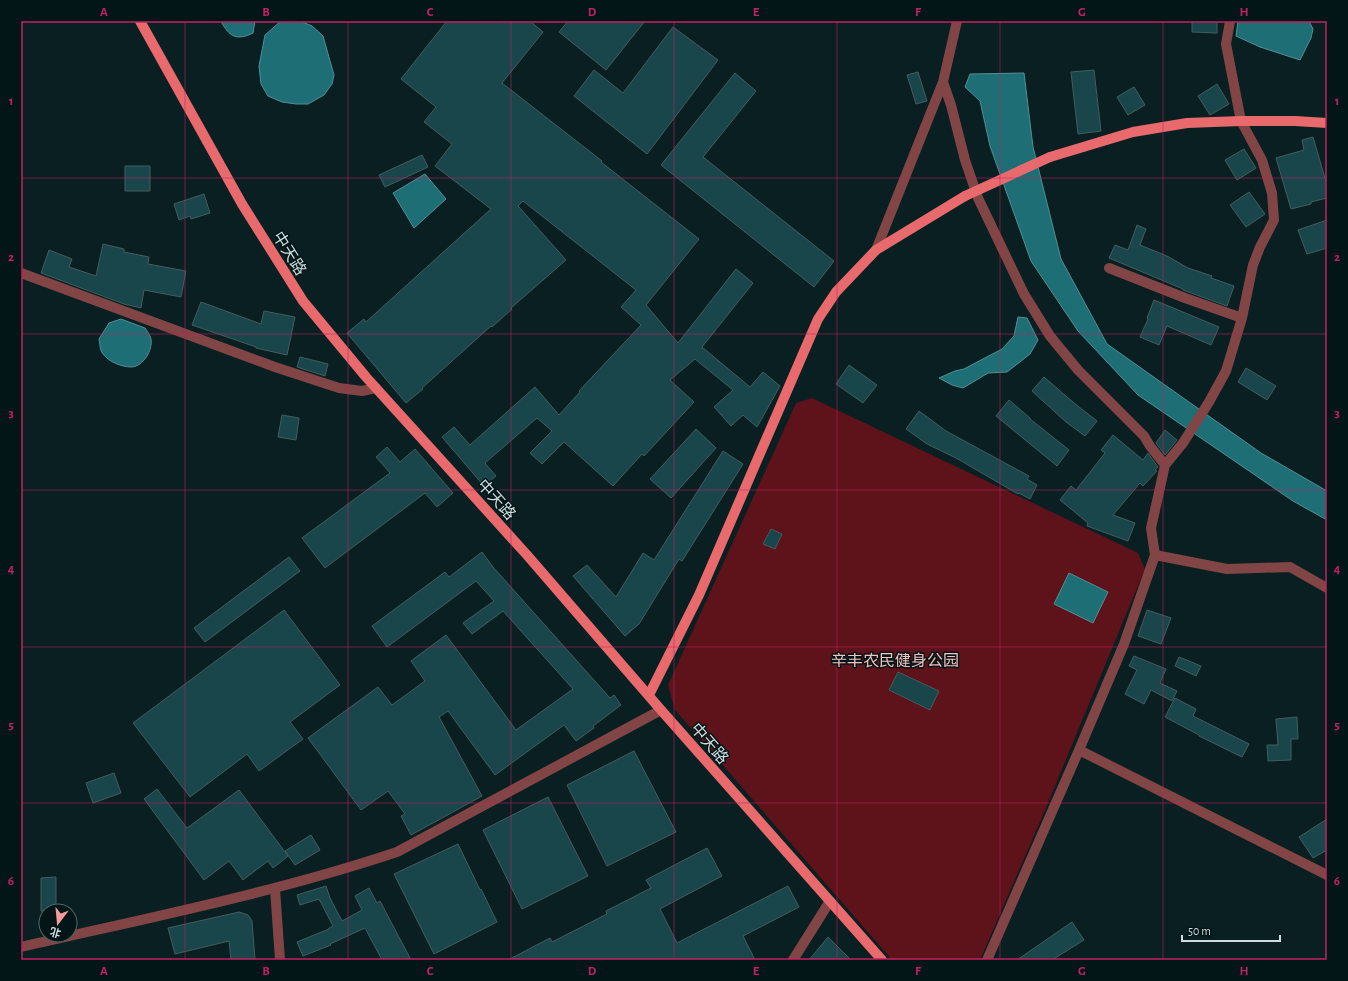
<svg xmlns="http://www.w3.org/2000/svg" width="1348" height="981" font-family="'Alegreya Sans','Noto Sans SC',sans-serif">
	<rect width="100%" height="100%" fill="#0a1f21"/>
	<path fill="#5e1219" d="M 812,398 L 1138,553 L 1145,569 L 1040,822 L 980,960 L 892,960 L 675,710 L 668,685 L 796,403 Z"/>
	<path fill="#1e6e76" stroke="#538f95" d="M 221,21 L 255,21 L 253,33 C 237,41 229,37 221,21 Z
		M 281,21 L 300,21 L 312,26 L 323,36 L 334,75 L 332,84 L 324,95 L 308,104 L 296,104 L 282,102 L 268,96 L 261,84 L 259,66 L 265,35 Z
		M 1238,21 L 1309,21 L 1313,29 L 1311,38 L 1300,60 L 1260,47 L 1236,36 Z
		M 1024,73 L 1033,147 L 1061,259 L 1107,344 L 1261,453 L 1327,491 L 1327,520 L 1293,501 L 1138,395 L 1078,331 L 1031,261 L 990,146 L 980,101 L 965,87 L 970,74 Z
		M 425,174 L 446,199 L 414,228 L 393,193 Z
		M 1018,317 L 1027,318 L 1038,340 L 1030,354 L 1007,372 L 988,373 L 963,388 L 952,385 L 939,378 L 955,371 L 964,369 L 1002,349 L 1014,336 Z
		M 121,319 L 145,328 C 147,331 150,335 151,339 C 153,350 143,367 131,367 C 122,367 109,362 103,354 C 100,351 100,344 99,339 L 109,323 Z
		M 1069,573 L 1108,592 L 1093,623 L 1054,604 Z"/>
	<path fill="#18464b" stroke="#455c5e" d="M 447,21 L 530,21 L 543,32 L 502,83 L 602,161 L 601,162 L 699,239 L 646,305 L 678,343 L 736,269 L 753,283 L 702,347 L 750,387 L 763,372 L 780,386 L 757,427 L 743,415 L 731,426 L 714,407 L 733,390 L 695,359 L 670,380 L 694,402 L 644,456 L 642,454 L 613,486 L 564,442 L 542,464 L 530,453 L 552,431 L 537,418 L 485,463 L 496,476 L 484,486 L 442,437 L 454,427 L 470,445 L 535,387 L 559,415 L 580,392 L 579,391 L 641,325 L 621,307 L 636,290 L 523,201 L 518,206 L 566,260 L 511,308 L 512,309 L 492,327 L 491,326 L 422,388 L 423,389 L 406,403 L 347,333 L 364,319 L 366,322 L 491,209 L 435,166 L 452,144 L 424,122 L 436,107 L 401,79 Z
		M 568,21 L 645,21 L 606,70 L 559,32 Z
		M 1192,21 L 1217,21 L 1217,33 L 1192,32 Z
		M 673,27 L 718,60 L 647,154 L 574,96 L 594,70 L 623,93 Z
		M 1094,70 L 1101,131 L 1078,134 L 1071,72 Z
		M 918,72 L 927,101 L 916,104 L 907,75 Z
		M 735,73 L 756,91 L 703,157 L 834,261 L 814,287 L 661,165 Z
		M 1217,84 L 1229,104 L 1210,115 L 1198,96 Z
		M 1134,87 L 1145,105 L 1128,115 L 1117,97 Z
		M 1313,137 L 1327,185 L 1327,198 L 1311,202 L 1311,204 L 1291,209 L 1276,158 L 1304,150 L 1302,140 Z
		M 1244,149 L 1256,168 L 1237,180 L 1225,160 Z
		M 422,155 L 428,167 L 385,187 L 379,175 Z
		M 125,166 L 150,166 L 150,191 L 125,191 Z
		M 1249,192 L 1265,214 L 1246,227 L 1230,205 Z
		M 204,194 L 210,213 L 191,219 L 190,216 L 179,220 L 174,204 Z
		M 1327,220 L 1327,248 L 1307,254 L 1298,230 Z
		M 1137,225 L 1146,229 L 1140,245 L 1167,256 L 1188,268 L 1212,276 L 1211,278 L 1234,286 L 1227,306 L 1183,290 L 1183,289 L 1109,258 L 1115,245 L 1128,250 Z
		M 103,244 L 124,249 L 124,252 L 149,257 L 148,264 L 186,271 L 181,297 L 144,290 L 141,308 L 124,304 L 41,273 L 49,250 L 72,259 L 69,267 L 96,276 Z
		M 1154,300 L 1219,327 L 1211,345 L 1167,326 L 1159,345 L 1140,337 L 1148,319 L 1147,318 Z
		M 201,302 L 261,324 L 264,311 L 295,317 L 287,355 L 256,348 L 256,347 L 192,325 Z
		M 300,357 L 328,364 L 325,376 L 297,367 Z
		M 849,365 L 877,385 L 863,403 L 836,384 Z
		M 1246,368 L 1276,386 L 1267,400 L 1238,382 Z
		M 1044,377 L 1074,403 L 1097,421 L 1085,436 L 1066,422 L 1032,391 Z
		M 1009,400 L 1030,418 L 1030,419 L 1069,450 L 1057,466 L 996,416 Z
		M 919,411 L 946,431 L 1029,476 L 1027,479 L 1037,485 L 1030,499 L 1019,493 L 1018,494 L 956,458 L 927,444 L 906,429 Z
		M 282,415 L 299,418 L 296,440 L 278,437 Z
		M 696,429 L 716,448 L 671,498 L 650,479 Z
		M 1165,430 L 1177,440 L 1165,455 L 1156,443 Z
		M 1113,435 L 1143,460 L 1148,453 L 1158,467 L 1155,470 L 1157,471 L 1143,486 L 1140,483 L 1113,515 L 1135,523 L 1128,541 L 1087,526 L 1088,523 L 1060,500 L 1071,486 L 1076,490 L 1105,453 L 1101,450 Z
		M 387,447 L 400,462 L 415,449 L 453,493 L 437,507 L 425,493 L 325,568 L 302,538 L 390,473 L 376,457 Z
		M 723,451 L 743,464 L 682,561 L 679,559 L 639,624 L 625,636 L 573,576 L 587,565 L 616,597 L 643,553 L 654,560 Z
		M 771,529 L 782,534 L 775,549 L 763,544 Z
		M 482,552 L 493,567 L 610,698 L 614,695 L 621,705 L 593,726 L 594,728 L 576,741 L 564,725 L 495,775 L 448,711 L 439,717 L 482,796 L 411,835 L 401,816 L 405,814 L 388,791 L 361,810 L 308,738 L 378,687 L 392,705 L 425,681 L 411,661 L 446,635 L 516,730 L 573,689 L 503,611 L 472,634 L 463,623 L 494,601 L 476,581 L 387,647 L 372,626 L 445,572 L 449,577 Z
		M 289,557 L 300,571 L 205,642 L 194,628 Z
		M 284,610 L 340,685 L 290,722 L 303,739 L 259,771 L 247,754 L 190,797 L 133,723 Z
		M 1147,610 L 1171,618 L 1161,644 L 1138,636 Z
		M 1134,656 L 1166,669 L 1160,683 L 1177,691 L 1172,701 L 1151,690 L 1144,704 L 1125,694 L 1137,670 L 1129,666 Z
		M 1179,657 L 1201,666 L 1196,676 L 1175,666 Z
		M 898,672 L 939,691 L 930,710 L 889,690 Z
		M 1175,698 L 1196,709 L 1193,716 L 1249,744 L 1242,757 L 1199,736 L 1199,735 L 1165,717 Z
		M 1297,717 L 1298,739 L 1291,739 L 1291,760 L 1268,761 L 1267,745 L 1278,745 L 1276,719 Z
		M 634,751 L 676,832 L 607,866 L 567,785 Z
		M 114,773 L 121,793 L 93,803 L 86,783 Z
		M 157,789 L 187,828 L 239,790 L 288,856 L 273,868 L 268,861 L 243,880 L 229,861 L 204,880 L 144,799 Z
		M 548,797 L 588,876 L 522,909 L 483,830 Z
		M 1327,819 L 1327,850 L 1313,858 L 1299,837 Z
		M 311,835 L 320,850 L 295,865 L 285,851 Z
		M 458,844 L 480,890 L 481,889 L 497,922 L 434,954 L 394,874 Z
		M 707,848 L 722,876 L 660,909 L 677,943 L 788,886 L 799,907 L 743,936 L 755,960 L 508,960 L 550,938 L 552,942 L 607,914 L 606,911 L 651,888 L 646,880 Z
		M 56,877 L 56,911 L 41,911 L 41,878 Z
		M 326,886 L 330,898 L 342,921 L 362,910 L 355,896 L 369,888 L 377,903 L 380,901 L 411,960 L 382,960 L 365,928 L 330,944 L 331,945 L 303,956 L 297,942 L 329,929 L 329,928 L 333,926 L 319,899 L 300,905 L 297,895 Z
		M 239,912 L 248,915 L 252,921 L 255,960 L 231,960 L 229,941 L 175,954 L 168,928 Z
		M 1072,922 L 1084,940 L 1052,960 L 1017,960 Z
		M 828,937 L 851,960 L 809,960 Z"/>
	<g fill="none" stroke-linecap="round" stroke-linejoin="round">
		<path stroke="#824545" stroke-width="10" d="M 943,82 L 951,105 L 965,160 L 978,198 L 1024,294 L 1050,336 L 1078,370 L 1144,436 L 1150,446 L 1165,465
			M 876,250 L 943,82 L 957,21
			M 1109,268 L 1185,298 L 1242,318
			M 21,273 L 275,367 L 339,388 L 362,391 L 376,388
			M 1155,555 L 1227,569 L 1290,567 L 1327,588
			M 1079,750 L 1327,875
			M 275,889 L 280,960
			M 21,947 C 147,918 274,893 397,852 L 661,710
			M 793,960 L 830,901
			M 987,960 L 1079,750 L 1124,644 L 1155,555 L 1151,528 L 1165,465 L 1183,443 L 1209,402 L 1226,371 L 1242,318 L 1253,265 L 1260,247 L 1274,220 L 1272,193 L 1262,160 L 1241,121 L 1226,44 L 1230,21"/>
		<path stroke="#e96a6d" stroke-width="10" d="M 140,21 L 242,204 L 303,301 L 366,377 L 527,555 L 661,710 L 882,960
			M 1050,157 L 1133,132 L 1187,123 L 1241,121 L 1295,121 L 1327,123
			M 649,695 L 699,595 L 818,319 L 836,292 L 876,250 L 965,196"/>
		<path stroke="#e96a6d" stroke-width="10" d="M 965,196 L 1050,157"/>
	</g>
	<path fill="none" stroke="#c32262" stroke-width="1" stroke-opacity="0.55" d="M 185,21 L 185,960M 348,21 L 348,960M 511,21 L 511,960M 674,21 L 674,960M 837,21 L 837,960M 1000,21 L 1000,960M 1163,21 L 1163,960M 21,178 L 1327,178M 21,334 L 1327,334M 21,490 L 1327,490M 21,647 L 1327,647M 21,803 L 1327,803"/>
	<g text-anchor="middle" stroke-width="3" stroke-linejoin="round" paint-order="stroke">
		<g font-size="16" fill="#d0ddde" stroke="#021618">
			<text transform="translate(290 253) rotate(58)" y="6">中天路</text>
			<text transform="translate(497 499) rotate(48)" y="6">中天路</text>
			<text transform="translate(710 743) rotate(49)" y="6">中天路</text>
		</g>
		<g font-size="16" fill="#f6c1bf" stroke="#021618">
			<text x="895" y="666">辛丰农民健身公园</text>
		</g>
	</g>
	<rect width="1348" height="981" fill="none" stroke="#021618" stroke-width="44"/>
	<g transform="translate(58 923) rotate(196)"><circle r="19" fill="#021618" stroke="#546667"/>
	<path d="M0-3L7 15L0 10L-7 15Z" fill="#f59b99"/>
	<text y="-6" font-size="11" font-weight="bold" text-anchor="middle" fill="#d0ddde">北</text>
	</g>
	<path d="M1182 935v6h98v-6" fill="none" stroke="#d0ddde" stroke-width="2"/>
	<text x="1188" y="935" font-size="12" fill="#d0ddde" stroke="#021618" stroke-width="3" paint-order="stroke">50 m</text>
	<rect x="22" y="22" width="1304" height="937" fill="none" stroke="#c32262" stroke-width="1.5"/>
	<g font-size="13" text-anchor="middle" font-weight="bold" fill="#c32262">
		<text x="104" y="16">A</text>
		<text x="266" y="16">B</text>
		<text x="430" y="16">C</text>
		<text x="592" y="16">D</text>
		<text x="756" y="16">E</text>
		<text x="918" y="16">F</text>
		<text x="1082" y="16">G</text>
		<text x="1244" y="16">H</text>
		<text x="11" y="105">1</text>
		<text x="1337" y="105">1</text>
		<text x="11" y="261">2</text>
		<text x="1337" y="261">2</text>
		<text x="11" y="417">3</text>
		<text x="1337" y="417">3</text>
		<text x="11" y="573">4</text>
		<text x="1337" y="573">4</text>
		<text x="11" y="729">5</text>
		<text x="1337" y="729">5</text>
		<text x="11" y="885">6</text>
		<text x="1337" y="885">6</text>
		<text x="104" y="975">A</text>
		<text x="266" y="975">B</text>
		<text x="430" y="975">C</text>
		<text x="592" y="975">D</text>
		<text x="756" y="975">E</text>
		<text x="918" y="975">F</text>
		<text x="1082" y="975">G</text>
		<text x="1244" y="975">H</text>
	</g>
</svg>
